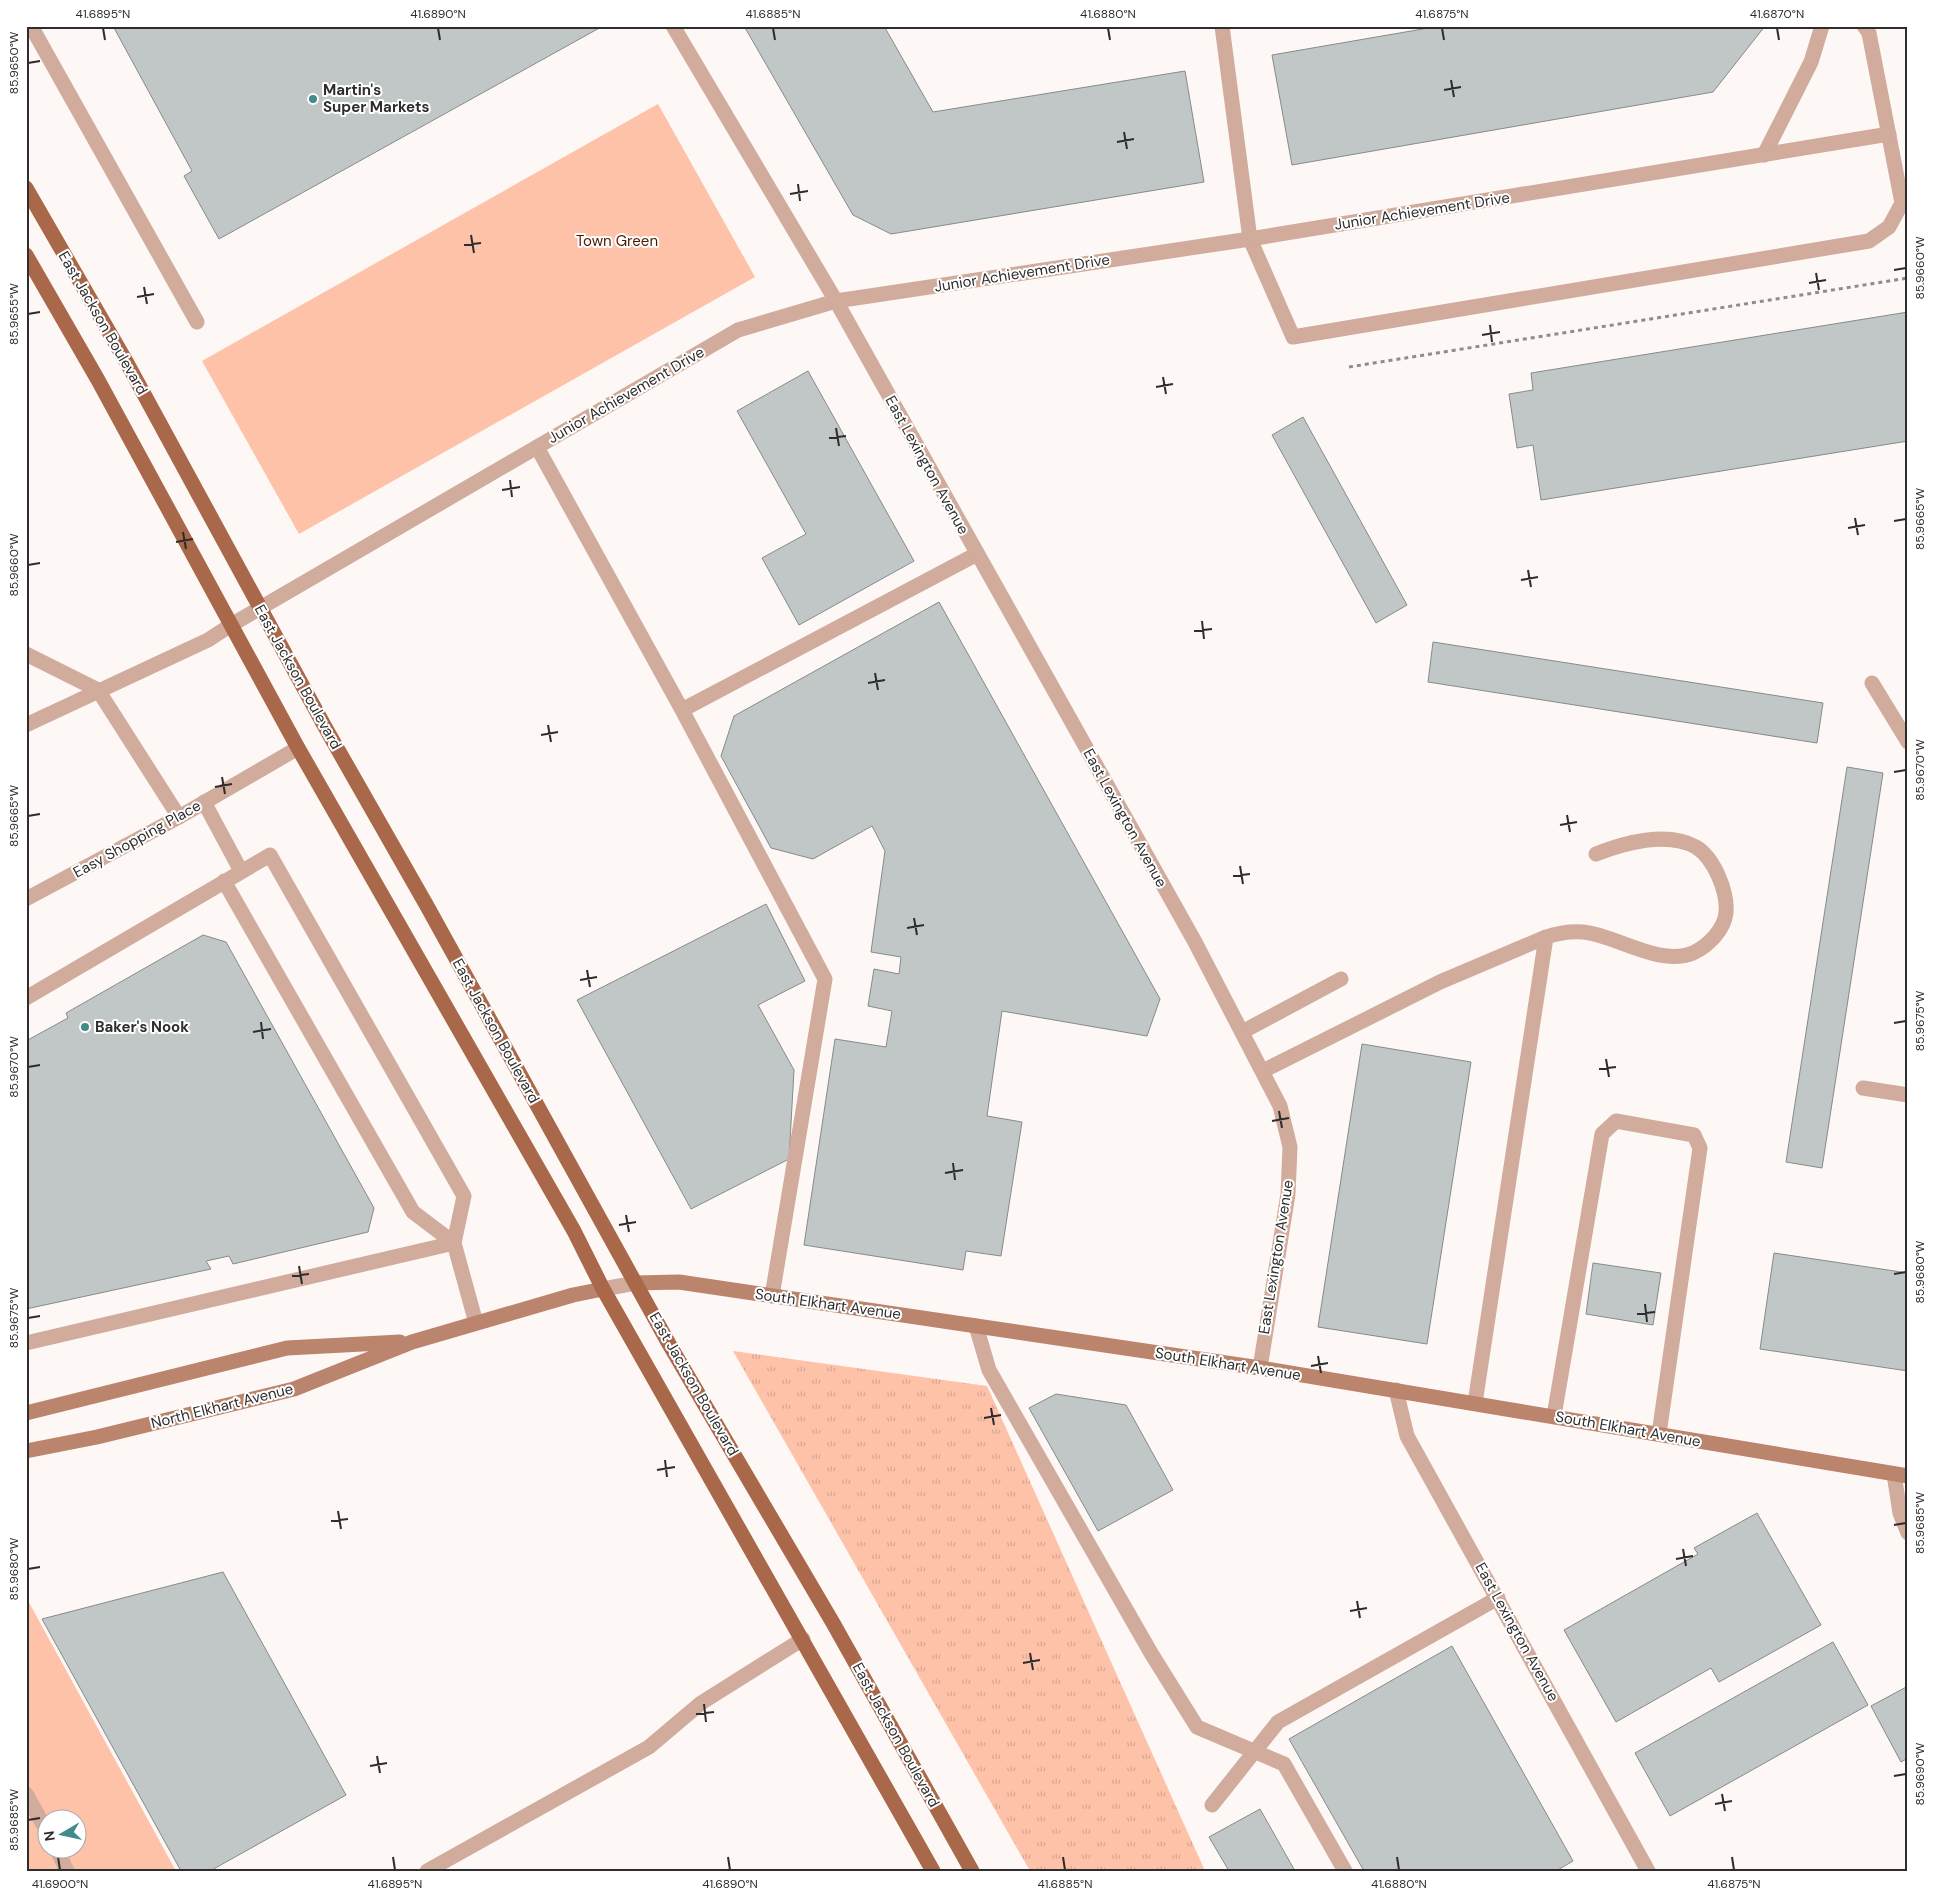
<svg xmlns="http://www.w3.org/2000/svg" width="1934" height="1897" font-family="'DM Sans',sans-serif">
	<defs>
		<pattern id="grass-tufts" width="24" height="20" patternUnits="userSpaceOnUse" patternTransform="scale(1.25)"><rect width="24" height="20" fill="#fdc2a8"/><path d="M3 7l-1-3M5 7V3M7 7l1-3M15 17l-1-3M17 17v-4M19 17l1-3" fill="none" stroke="#d9a791"/></pattern>
	</defs>
	<rect width="100%" height="100%" fill="#fdf7f5"/>
	<path fill="url(#grass-tufts)" d="M 733,1351 L 987,1386 L 1205,1871 L 1030,1871 Z"/>
	<path fill="#fdc2a8" fill-rule="evenodd" d="M 658,104 L 755,277 L 299,534 L 202,361 Z
		M 26,1597 L 176,1871 L 26,1871 ZM 48,1820 L 78,1820 L 78,1850 L 48,1850 Z"/>
	<path fill="#c1c7c7" stroke="#858b8b" d="M 113,26 L 603,26 L 219,239 L 184,176 L 192,171 Z
		M 744,26 L 884,26 L 933,112 L 1185,71 L 1204,182 L 891,234 L 853,215 Z
		M 1440,26 L 1765,26 L 1713,92 L 1292,165 L 1272,55 Z
		M 1908,312 L 1908,441 L 1541,500 L 1533,445 L 1517,448 L 1509,394 L 1533,390 L 1531,373 Z
		M 808,371 L 914,561 L 799,625 L 762,558 L 806,534 L 737,411 Z
		M 1303,417 L 1407,605 L 1376,623 L 1272,435 Z
		M 939,602 L 1160,999 L 1147,1036 L 1002,1011 L 987,1116 L 1022,1122 L 1001,1256 L 966,1251 L 963,1270 L 804,1245 L 835,1039 L 886,1047 L 892,1011 L 868,1006 L 874,969 L 899,974 L 901,957 L 871,952 L 885,851 L 872,826 L 813,859 L 771,848 L 721,756 L 734,716 Z
		M 1433,642 L 1823,703 L 1817,743 L 1428,682 Z
		M 1847,767 L 1883,773 L 1822,1168 L 1786,1162 Z
		M 766,904 L 805,981 L 758,1005 L 794,1070 L 789,1159 L 691,1209 L 577,1000 Z
		M 203,935 L 226,942 L 374,1208 L 368,1232 L 233,1264 L 229,1256 L 206,1261 L 211,1269 L 26,1309 L 26,1041 L 68,1018 L 66,1013 Z
		M 1362,1044 L 1471,1062 L 1427,1344 L 1318,1327 Z
		M 1774,1253 L 1908,1273 L 1908,1371 L 1760,1349 Z
		M 1593,1263 L 1661,1273 L 1653,1325 L 1586,1314 Z
		M 1056,1394 L 1126,1405 L 1173,1490 L 1098,1531 L 1029,1408 Z
		M 1757,1513 L 1821,1625 L 1719,1682 L 1711,1668 L 1616,1722 L 1564,1630 L 1698,1554 L 1694,1548 Z
		M 223,1572 L 346,1795 L 210,1871 L 181,1871 L 42,1619 Z
		M 1833,1642 L 1868,1705 L 1670,1816 L 1635,1753 Z
		M 1452,1646 L 1573,1861 L 1556,1871 L 1364,1871 L 1289,1739 Z
		M 1908,1686 L 1908,1758 L 1901,1762 L 1871,1706 Z
		M 1260,1809 L 1295,1871 L 1229,1871 L 1209,1837 Z"/>
	<g fill="none" stroke-linecap="round" stroke-linejoin="round">
		<path stroke="#908c8b" stroke-width="3" stroke-dasharray="4 4" stroke-linecap="butt" d="M 1349,367 L 1908,278"/>
		<path stroke="#d1ab9b" stroke-width="15" d="M 31,26 L 197,322
			M 673,26 L 836,301
			M 1222,26 L 1250,239 L 1293,337 L 1869,241 L 1889,227 L 1902,203 L 1869,33 L 1864,26
			M 1764,155 L 1811,62 L 1822,26
			M 537,447 L 682,710 L 825,979 L 772,1296
			M 26,654 L 98,690 L 179,817
			M 1872,683 L 1908,742
			M 682,710 L 977,554
			M 26,725 L 208,640 L 231,625
			M 204,802 L 241,871
			M 26,998 L 270,855 L 464,1196 L 454,1243 L 413,1212 L 224,881
			M 1242,1032 L 1341,979
			M 1263,1071 L 1440,982 L 1546,937 C 1558,933 1570,931 1583,932 C 1616,935 1659,967 1693,953 C 1708,946 1724,930 1726,913 C 1728,892 1714,858 1696,847 C 1667,831 1624,843 1596,854
			M 1863,1088 L 1908,1095
			M 976,1326 L 989,1370 L 1151,1653 L 1197,1727 L 1284,1764 L 1345,1871
			M 26,1343 L 454,1243 L 476,1323
			M 1475,1403 L 1546,937
			M 1554,1416 L 1602,1134 L 1616,1121 L 1694,1135 L 1700,1148 L 1659,1434
			M 1212,1805 L 1278,1722 L 1498,1598
			M 427,1871 L 649,1747 L 701,1703 L 803,1639"/>
		<path stroke="#d1ab9b" stroke-width="15" d="M 836,301 L 1195,942 L 1280,1106 L 1290,1147 L 1288,1194 L 1260,1368
			M 231,625 L 738,330 L 836,301 L 1250,239 L 1889,134
			M 26,899 L 179,817 L 298,748
			M 1396,1390 L 1407,1436 L 1648,1871
			M 1894,1474 L 1900,1513 L 1908,1533
			M 26,1794 L 48,1833
			M 57,1850 L 67,1871"/>
		<path stroke="#d1ab9b" stroke-width="15" d="M 603,1289 L 636,1283"/>
		<path stroke="#bb846d" stroke-width="15" d="M 636,1283 L 679,1282 L 1260,1368 L 1908,1476
			M 26,1413 L 287,1348 L 400,1342
			M 26,1451 L 97,1437 L 294,1389 L 412,1342 L 573,1295 L 603,1289"/>
		<path stroke="#aa684b" stroke-width="15" d="M 26,188 L 127,363 L 325,727 L 427,906 L 669,1344 L 833,1623 L 972,1871
			M 26,255 L 98,380 L 298,748 L 574,1231 L 603,1289 L 933,1871"/>
	</g>
	<path fill="none" stroke="#2e2c2c" stroke-width="2" d="M 103,28 L 105,40M 438,28 L 440,40M 773,28 L 775,40M 1108,28 L 1110,40M 1442,28 L 1444,40M 1777,28 L 1779,40M 28,63 L 40,61M 1451,80 L 1454,97M 1444,90 L 1461,87M 1124,132 L 1127,149M 1117,142 L 1134,139M 798,184 L 800,201M 790,194 L 808,191M 471,235 L 474,253M 464,245 L 481,243M 1894,270 L 1906,268M 1816,273 L 1819,290M 1809,283 L 1826,280M 144,287 L 147,304M 137,297 L 154,294M 28,314 L 40,312M 1490,325 L 1492,342M 1482,335 L 1500,332M 1163,377 L 1166,394M 1156,387 L 1173,384M 836,428 L 839,446M 829,438 L 846,436M 510,480 L 512,497M 502,490 L 520,487M 1855,518 L 1858,535M 1894,521 L 1906,519M 1848,528 L 1865,525M 183,532 L 186,549M 176,542 L 193,539M 28,565 L 40,563M 1528,570 L 1531,587M 1521,580 L 1538,577M 1202,621 L 1204,639M 1194,631 L 1212,629M 875,673 L 878,690M 868,683 L 885,680M 548,725 L 551,742M 541,735 L 558,732M 1894,772 L 1906,770M 222,777 L 225,794M 215,787 L 232,784M 1567,815 L 1570,832M 28,816 L 40,814M 1560,825 L 1577,822M 1240,866 L 1243,884M 1233,876 L 1250,874M 914,918 L 917,935M 907,928 L 924,925M 587,970 L 590,987M 580,980 L 597,977M 261,1022 L 263,1039M 1894,1023 L 1906,1021M 253,1032 L 271,1029M 1606,1059 L 1609,1077M 28,1067 L 40,1065M 1599,1069 L 1616,1067M 1279,1111 L 1282,1128M 1272,1121 L 1289,1118M 953,1163 L 955,1180M 945,1173 L 963,1170M 626,1215 L 629,1232M 619,1225 L 636,1222M 299,1266 L 302,1284M 1894,1274 L 1906,1272M 292,1276 L 309,1274M 1645,1304 L 1647,1322M 1637,1314 L 1655,1312M 28,1318 L 40,1316M 1318,1356 L 1321,1373M 1311,1366 L 1328,1363M 991,1408 L 994,1425M 984,1418 L 1001,1415M 665,1460 L 667,1477M 657,1470 L 675,1467M 338,1511 L 341,1529M 331,1521 L 348,1519M 1894,1525 L 1906,1523M 1683,1549 L 1686,1566M 1676,1559 L 1693,1556M 28,1569 L 40,1567M 1357,1601 L 1360,1618M 1350,1611 L 1367,1608M 1030,1653 L 1033,1670M 1023,1663 L 1040,1660M 704,1704 L 706,1722M 696,1714 L 714,1712M 377,1756 L 380,1773M 370,1766 L 387,1763M 1894,1776 L 1906,1774M 1722,1794 L 1725,1811M 1715,1804 L 1732,1801M 28,1820 L 40,1818M 58,1857 L 60,1870M 393,1857 L 395,1870M 728,1857 L 730,1870M 1063,1857 L 1065,1870M 1397,1857 L 1399,1870M 1732,1857 L 1734,1870"/>
	<g fill="#428a8b" stroke="#fff" stroke-width="2">
		<circle cx="313" cy="99" r="5"/>
		<circle cx="85" cy="1027" r="5"/>
	</g>
	<g text-anchor="middle" stroke-width="4" stroke-linejoin="round" paint-order="stroke">
		<g font-size="15" font-weight="bold" fill="#2e2c2c" stroke="#fff" text-anchor="start">
			<text x="323" y="95">Martin's<tspan x="323" dy="17">Super Markets</tspan></text>
			<text x="95" y="1032">Baker's Nook</text>
		</g>
		<g font-size="15" fill="#2e2c2c" stroke="#fff">
			<text transform="translate(1422 211) rotate(-9)" y="5">Junior Achievement Drive</text>
			<text transform="translate(1022 273) rotate(-9)" y="5">Junior Achievement Drive</text>
			<text transform="translate(103 323) rotate(60)" y="5">East Jackson Boulevard</text>
			<text transform="translate(626 395) rotate(-30)" y="5">Junior Achievement Drive</text>
			<text transform="translate(927 465) rotate(61)" y="5">East Lexington Avenue</text>
			<text transform="translate(298 677) rotate(61)" y="5">East Jackson Boulevard</text>
			<text transform="translate(1125 818) rotate(61)" y="5">East Lexington Avenue</text>
			<text transform="translate(137 839) rotate(-29)" y="5">Easy Shopping Place</text>
			<text transform="translate(496 1031) rotate(61)" y="5">East Jackson Boulevard</text>
			<text transform="translate(1276 1257) rotate(-81)" y="5">East Lexington Avenue</text>
			<text transform="translate(828 1304) rotate(8)" y="5">South Elkhart Avenue</text>
			<text transform="translate(1228 1364) rotate(9)" y="5">South Elkhart Avenue</text>
			<text transform="translate(694 1384) rotate(60)" y="5">East Jackson Boulevard</text>
			<text transform="translate(222 1406) rotate(-14)" y="5">North Elkhart Avenue</text>
			<text transform="translate(1628 1429) rotate(10)" y="5">South Elkhart Avenue</text>
			<text transform="translate(1517 1632) rotate(61)" y="5">East Lexington Avenue</text>
			<text transform="translate(896 1735) rotate(61)" y="5">East Jackson Boulevard</text>
		</g>
		<g font-size="15" fill="#4e1b01" stroke="#fff">
			<text x="617" y="246">Town Green</text>
		</g>
	</g>
	<rect width="1934" height="1897" fill="none" stroke="#ffffff" stroke-width="55"/>
	<g transform="translate(62 1834) rotate(261)"><circle r="24" fill="#ffffff" stroke="#ababab"/>
	<path d="M0-4L9 19L0 12L-9 19Z" fill="#428a8b"/>
	<text y="-8" font-size="14" font-weight="bold" text-anchor="middle" fill="#2e2c2c">N</text>
	</g>
	<rect x="28" y="28" width="1878" height="1842" fill="none" stroke="#2e2c2c" stroke-width="2"/>
	<g font-size="12" text-anchor="middle" fill="#2e2c2c">
		<text x="103" y="18">41.6895°N</text>
		<text x="438" y="18">41.6890°N</text>
		<text x="773" y="18">41.6885°N</text>
		<text x="1108" y="18">41.6880°N</text>
		<text x="1442" y="18">41.6875°N</text>
		<text x="1777" y="18">41.6870°N</text>
		<text transform="translate(14 63) rotate(-90)" y="4">85.9650°W</text>
		<text transform="translate(1920 268) rotate(-90)" y="4">85.9660°W</text>
		<text transform="translate(14 314) rotate(-90)" y="4">85.9655°W</text>
		<text transform="translate(1920 519) rotate(-90)" y="4">85.9665°W</text>
		<text transform="translate(14 565) rotate(-90)" y="4">85.9660°W</text>
		<text transform="translate(1920 770) rotate(-90)" y="4">85.9670°W</text>
		<text transform="translate(14 816) rotate(-90)" y="4">85.9665°W</text>
		<text transform="translate(1920 1021) rotate(-90)" y="4">85.9675°W</text>
		<text transform="translate(14 1067) rotate(-90)" y="4">85.9670°W</text>
		<text transform="translate(1920 1272) rotate(-90)" y="4">85.9680°W</text>
		<text transform="translate(14 1318) rotate(-90)" y="4">85.9675°W</text>
		<text transform="translate(1920 1523) rotate(-90)" y="4">85.9685°W</text>
		<text transform="translate(14 1569) rotate(-90)" y="4">85.9680°W</text>
		<text transform="translate(1920 1774) rotate(-90)" y="4">85.9690°W</text>
		<text transform="translate(14 1820) rotate(-90)" y="4">85.9685°W</text>
		<text x="60" y="1888">41.6900°N</text>
		<text x="395" y="1888">41.6895°N</text>
		<text x="730" y="1888">41.6890°N</text>
		<text x="1065" y="1888">41.6885°N</text>
		<text x="1399" y="1888">41.6880°N</text>
		<text x="1734" y="1888">41.6875°N</text>
	</g>
</svg>
